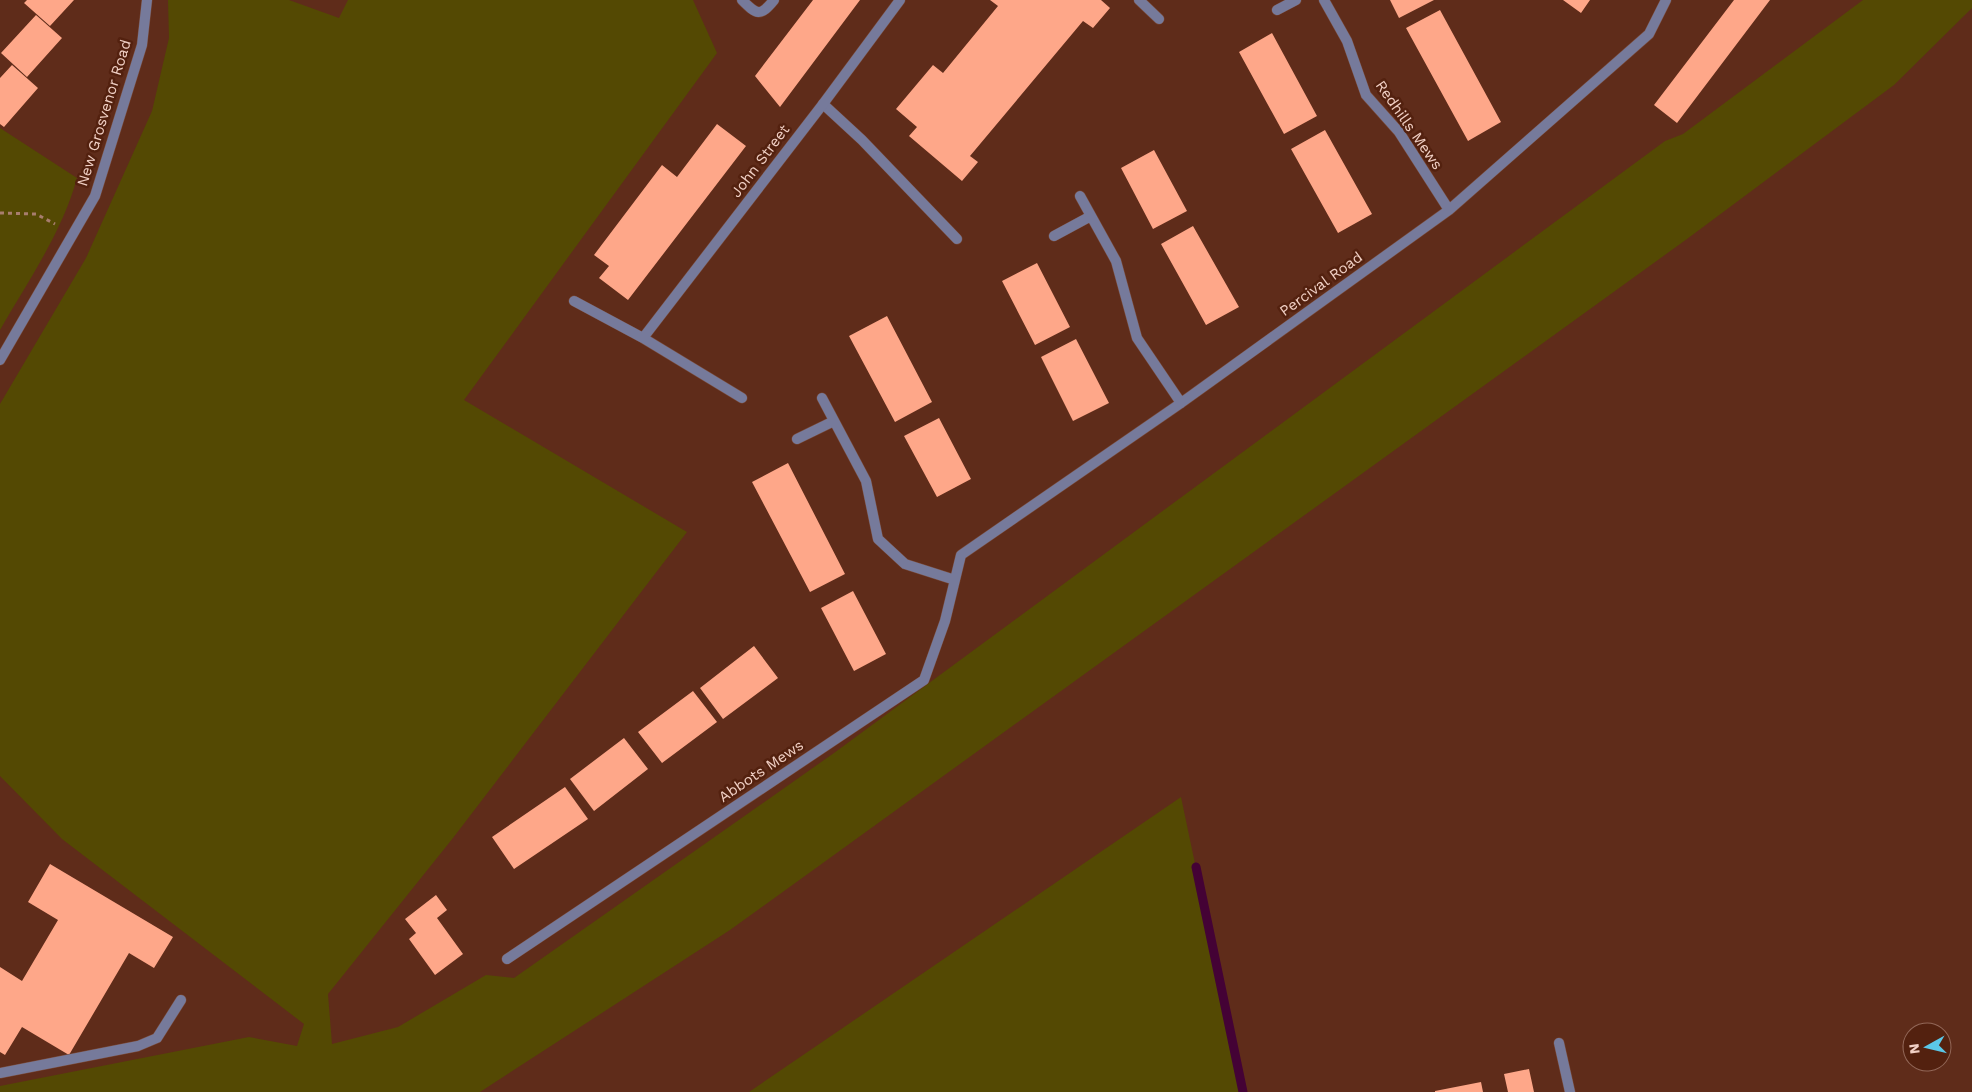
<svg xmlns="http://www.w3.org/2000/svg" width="1972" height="1092" font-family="'Work Sans',sans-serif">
	<rect width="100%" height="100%" fill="#5f2c1a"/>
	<path fill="#544903" d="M 168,0 L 289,0 L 339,18 L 348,0 L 693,0 L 717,53 L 464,400 L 687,532 L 453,838 L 328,994 L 332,1044 L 398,1027 L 486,975 L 514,978 L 834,753 L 1665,141 L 1683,134 L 1863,0 L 1972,0 L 1972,8 L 1894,85 L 1687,239 L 730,930 L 480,1092 L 0,1092 L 0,1086 L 249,1037 L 297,1046 L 304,1024 L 62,839 L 0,776 L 0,404 L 86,258 L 152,111 L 169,38 Z
		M 0,128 L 77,178 C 62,233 28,281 0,330 Z
		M 1181,797 L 1243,1092 L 749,1092 Z"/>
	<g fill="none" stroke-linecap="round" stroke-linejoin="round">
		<path stroke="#440235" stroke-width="9" d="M 1196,867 L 1243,1092"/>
	</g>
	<path fill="#fea789" d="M 27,0 L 74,0 L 50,26 L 24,3 Z
		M 813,0 L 860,0 L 780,107 L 755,76 Z
		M 990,0 L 1101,0 L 1110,8 L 1093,28 L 1083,21 L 970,156 L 978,162 L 962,181 L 909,136 L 917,127 L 896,109 L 933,65 L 943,73 L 998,6 Z
		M 1390,0 L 1434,0 L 1399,18 Z
		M 1563,0 L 1590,0 L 1581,13 Z
		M 1734,0 L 1770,0 L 1677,123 L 1654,105 Z
		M 1440,10 L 1501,122 L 1468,141 L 1406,28 Z
		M 36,15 L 62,38 L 27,77 L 1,53 Z
		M 1272,33 L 1317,116 L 1284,134 L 1239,52 Z
		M 12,65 L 38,88 L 4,127 L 0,124 L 0,78 Z
		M 717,124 L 746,146 L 628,300 L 599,278 L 609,266 L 594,255 L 662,165 L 677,177 Z
		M 1325,130 L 1372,214 L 1338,233 L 1291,149 Z
		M 1154,150 L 1187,211 L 1153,229 L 1121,168 Z
		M 1193,226 L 1239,307 L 1206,325 L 1161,244 Z
		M 1037,263 L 1070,327 L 1035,345 L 1002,281 Z
		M 887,316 L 932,402 L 895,422 L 849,336 Z
		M 1076,339 L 1109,403 L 1073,421 L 1041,357 Z
		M 939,418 L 971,479 L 937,497 L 904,436 Z
		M 788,463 L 845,574 L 810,592 L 752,482 Z
		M 853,591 L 886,654 L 854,671 L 821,608 Z
		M 754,646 L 778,678 L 723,719 L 700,688 Z
		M 693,691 L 717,722 L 662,763 L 638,732 Z
		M 624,738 L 648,769 L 594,811 L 570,779 Z
		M 565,787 L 588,819 L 514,869 L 492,837 Z
		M 50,864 L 173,937 L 154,968 L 129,953 L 69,1055 L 22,1027 L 5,1055 L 0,1052 L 0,967 L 22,981 L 58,920 L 28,902 Z
		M 436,895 L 447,910 L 437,918 L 463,954 L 435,975 L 409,939 L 416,933 L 405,919 Z
		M 1529,1069 L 1534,1092 L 1508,1092 L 1504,1074 Z
		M 1481,1082 L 1483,1092 L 1435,1092 L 1435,1091 Z"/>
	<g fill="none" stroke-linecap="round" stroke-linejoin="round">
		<g stroke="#794a39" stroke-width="11">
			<path id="service" d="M 742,0 C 757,15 760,17 774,0
				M 1139,0 L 1159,19
				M 823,104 L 862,140 L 957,239
				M 0,1073 L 138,1046 L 157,1038 L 181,1000"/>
		</g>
		<g stroke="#794a39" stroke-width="11">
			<path id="minor" d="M 1324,0 L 1347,41 L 1366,95 L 1399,132 L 1449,210
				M 1277,10 L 1296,0
				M 1080,196 L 1116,261 L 1137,338 L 1181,403
				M 1054,236 L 1091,216
				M 574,301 L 643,338 L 742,398
				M 643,338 L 823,104 L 900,0
				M 0,360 L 95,196 L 142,45 L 147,0
				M 822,398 L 866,481 L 878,539 L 905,564 L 955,580
				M 797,439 L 834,421
				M 507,959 L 924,680 L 945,621 L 961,555 L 1181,403 L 1449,210 L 1649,34 L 1666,0
				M 1559,1043 L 1570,1092"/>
		</g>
		<path stroke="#a77d6e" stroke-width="3" stroke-dasharray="4 4" stroke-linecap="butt" d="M 0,213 L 36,214 L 55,224"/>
		<use href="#service" stroke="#767a9b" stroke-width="10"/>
		<use href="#minor" stroke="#767a9b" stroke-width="10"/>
	</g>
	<g text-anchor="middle" stroke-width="5" stroke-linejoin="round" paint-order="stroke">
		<g font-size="15" fill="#f1d0c5" stroke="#53210f">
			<text transform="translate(104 113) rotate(-73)" y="5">New Grosvenor Road</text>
			<text transform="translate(1409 125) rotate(55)" y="5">Redhills Mews</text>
			<text transform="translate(760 161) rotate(-53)" y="5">John Street</text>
			<text transform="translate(1321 284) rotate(-36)" y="5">Percival Road</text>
			<text transform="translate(761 771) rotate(-34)" y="5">Abbots Mews</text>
		</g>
	</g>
	<g transform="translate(1927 1047) rotate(262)"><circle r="24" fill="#53210f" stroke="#926758"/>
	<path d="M0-4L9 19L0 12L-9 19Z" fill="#5bc7e7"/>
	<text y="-8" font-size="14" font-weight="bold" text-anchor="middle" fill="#f1d0c5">N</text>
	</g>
</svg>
